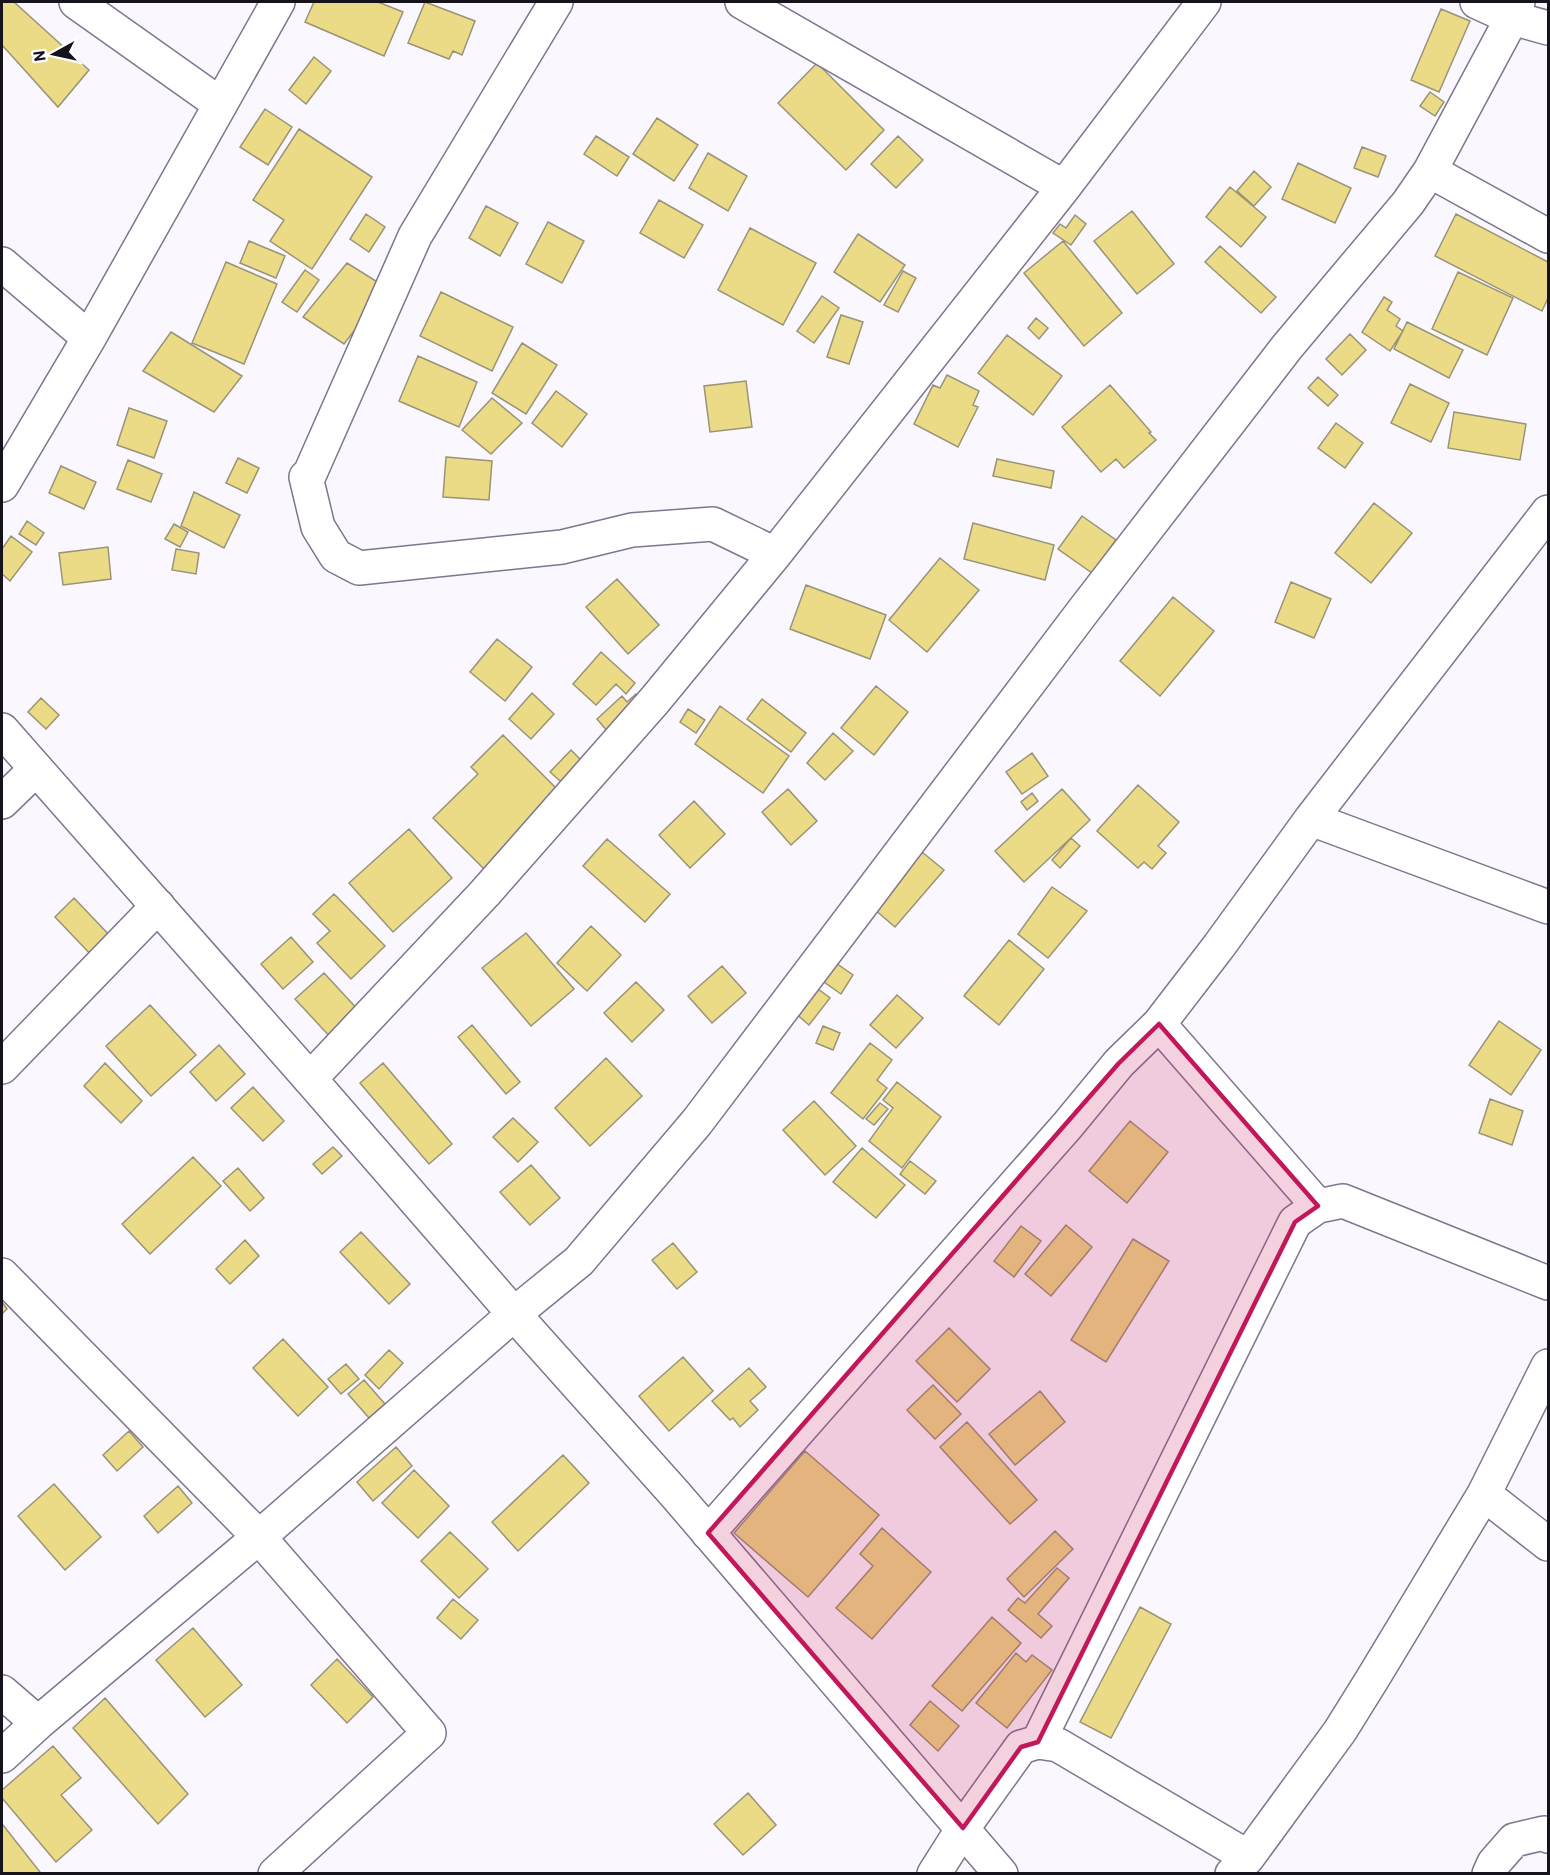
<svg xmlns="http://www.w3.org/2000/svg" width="1550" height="1875" font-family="Barlow,sans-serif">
	<rect width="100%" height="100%" fill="#faf8fe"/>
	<path fill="#ecdb86" stroke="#999377" stroke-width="1.5" d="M 2,2 L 14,2 L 89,70 L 58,107 L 2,45 Z
		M 314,2 L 378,2 L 403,12 L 384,56 L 305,22 Z
		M 425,2 L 475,21 L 462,55 L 453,51 L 449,59 L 408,43 Z
		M 1441,9 L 1470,21 L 1439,92 L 1411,80 Z
		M 314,57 L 331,71 L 306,104 L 289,90 Z
		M 817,63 L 884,130 L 846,170 L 778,103 Z
		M 1430,92 L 1444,102 L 1435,116 L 1420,106 Z
		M 265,109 L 292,127 L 268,165 L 240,147 Z
		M 657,118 L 698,145 L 674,181 L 633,154 Z
		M 299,129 L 372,177 L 312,269 L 270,241 L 284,220 L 253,200 Z
		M 596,136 L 629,157 L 617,176 L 584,154 Z
		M 898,136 L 923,160 L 896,188 L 871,164 Z
		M 1362,147 L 1386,156 L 1378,177 L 1354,168 Z
		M 708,153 L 747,176 L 728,211 L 689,188 Z
		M 1298,163 L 1351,188 L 1335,223 L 1282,199 Z
		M 1254,171 L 1271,187 L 1254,206 L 1237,191 Z
		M 1230,187 L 1266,217 L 1241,247 L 1206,217 Z
		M 659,200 L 703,225 L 684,258 L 640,233 Z
		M 486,206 L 518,223 L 500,256 L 469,238 Z
		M 1132,211 L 1174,264 L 1137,294 L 1094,241 Z
		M 366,214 L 385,227 L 369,252 L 350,239 Z
		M 1456,214 L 1548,262 L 1548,298 L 1542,311 L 1435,256 Z
		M 1075,215 L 1086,224 L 1071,245 L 1053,233 L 1060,224 L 1066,228 Z
		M 548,222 L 584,241 L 562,283 L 526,264 Z
		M 750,228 L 816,263 L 783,325 L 718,290 Z
		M 858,234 L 905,265 L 880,302 L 834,272 Z
		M 249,241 L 285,256 L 276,278 L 240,263 Z
		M 1063,241 L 1122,313 L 1084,346 L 1024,273 Z
		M 1220,246 L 1276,297 L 1261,313 L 1205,262 Z
		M 226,262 L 277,284 L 244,364 L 192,343 Z
		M 347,263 L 387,288 L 344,344 L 303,317 Z
		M 305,270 L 319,280 L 297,312 L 282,302 Z
		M 903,271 L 916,278 L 898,312 L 884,305 Z
		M 1458,272 L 1513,298 L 1487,355 L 1432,329 Z
		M 441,292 L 513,327 L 492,371 L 420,336 Z
		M 822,296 L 839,308 L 814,343 L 797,331 Z
		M 1384,297 L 1392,302 L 1387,310 L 1400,319 L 1396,326 L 1403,331 L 1390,351 L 1362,332 Z
		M 841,315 L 863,322 L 849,364 L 827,357 Z
		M 1036,318 L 1048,328 L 1039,339 L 1028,328 Z
		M 1407,322 L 1463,350 L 1449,378 L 1394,349 Z
		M 171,332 L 242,376 L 214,412 L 143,371 Z
		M 1350,334 L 1366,350 L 1342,375 L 1326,359 Z
		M 1007,335 L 1062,376 L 1033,415 L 978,373 Z
		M 522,343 L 557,365 L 526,414 L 492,393 Z
		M 418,356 L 477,382 L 459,427 L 399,401 Z
		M 947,375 L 979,391 L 973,405 L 978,407 L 958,447 L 914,424 L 933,385 L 940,388 Z
		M 1318,377 L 1338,395 L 1328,406 L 1308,388 Z
		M 746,381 L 752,427 L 710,432 L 704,386 Z
		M 1410,384 L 1449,403 L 1431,442 L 1391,423 Z
		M 1110,385 L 1151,432 L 1149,433 L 1156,440 L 1124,468 L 1116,459 L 1101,472 L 1062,427 Z
		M 556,391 L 587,414 L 562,447 L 532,423 Z
		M 492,398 L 522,423 L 491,454 L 462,430 Z
		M 129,408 L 167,421 L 154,458 L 117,445 Z
		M 1454,412 L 1526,424 L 1520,460 L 1448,448 Z
		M 1336,423 L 1363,443 L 1345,468 L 1318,448 Z
		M 446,457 L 492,461 L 489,500 L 443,497 Z
		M 238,458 L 259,468 L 247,493 L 226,483 Z
		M 997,459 L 1054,471 L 1051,488 L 993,476 Z
		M 128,460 L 162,474 L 151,502 L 117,489 Z
		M 61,466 L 96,482 L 84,509 L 49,493 Z
		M 194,492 L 240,515 L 224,548 L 181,526 Z
		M 1374,503 L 1412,533 L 1371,583 L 1335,553 Z
		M 1082,516 L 1116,540 L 1092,573 L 1058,549 Z
		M 27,521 L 44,533 L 36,545 L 19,534 Z
		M 973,523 L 1054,545 L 1045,580 L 964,559 Z
		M 174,524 L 188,532 L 180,547 L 165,539 Z
		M 11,536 L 32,552 L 10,581 L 2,574 L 2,549 Z
		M 108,547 L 111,579 L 63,585 L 59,553 Z
		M 176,549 L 199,553 L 196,574 L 172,570 Z
		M 940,558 L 979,590 L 927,652 L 889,620 Z
		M 617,579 L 659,625 L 628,654 L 586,607 Z
		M 1291,582 L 1331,599 L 1314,638 L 1275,622 Z
		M 806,585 L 886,615 L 870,659 L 790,629 Z
		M 1173,597 L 1214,631 L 1160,696 L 1120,661 Z
		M 497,639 L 532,667 L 505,701 L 470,672 Z
		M 601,652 L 635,683 L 626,694 L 616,684 L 596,705 L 573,684 Z
		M 876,686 L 908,712 L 874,755 L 841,728 Z
		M 532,693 L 554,714 L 531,739 L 509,719 Z
		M 636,694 L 642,701 L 608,732 L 597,719 L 622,696 L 627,702 Z
		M 41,698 L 59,715 L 46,729 L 28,712 Z
		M 762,699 L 806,733 L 791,752 L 747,719 Z
		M 720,706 L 789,756 L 763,793 L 695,744 Z
		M 688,709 L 705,720 L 696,733 L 680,722 Z
		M 833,733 L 853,751 L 825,780 L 807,763 Z
		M 503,735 L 566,798 L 490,875 L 433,818 L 478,774 L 471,767 Z
		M 571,750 L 588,767 L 568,788 L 550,772 Z
		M 1032,753 L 1048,776 L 1022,794 L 1006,772 Z
		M 1138,785 L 1179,822 L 1158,846 L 1166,853 L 1152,869 L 1144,862 L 1138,868 L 1097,831 Z
		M 788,789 L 817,821 L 791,845 L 762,812 Z
		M 1062,789 L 1090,820 L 1024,882 L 995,851 Z
		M 1032,793 L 1038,801 L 1027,810 L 1021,802 Z
		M 694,801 L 725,834 L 690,868 L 659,835 Z
		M 409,829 L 452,878 L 393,932 L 349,883 Z
		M 1071,838 L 1080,846 L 1060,868 L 1052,860 Z
		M 607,839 L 670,894 L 645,922 L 583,866 Z
		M 922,852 L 944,870 L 895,927 L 874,909 Z
		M 1052,887 L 1087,911 L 1048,958 L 1018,934 Z
		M 334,894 L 385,946 L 351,979 L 317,943 L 330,931 L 313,914 Z
		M 74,898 L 114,940 L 95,959 L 55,917 Z
		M 591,926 L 621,955 L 587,991 L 557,963 Z
		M 526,933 L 574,989 L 531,1026 L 482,968 Z
		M 291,937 L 313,962 L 283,989 L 261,964 Z
		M 1009,940 L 1044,969 L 999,1025 L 964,996 Z
		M 836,963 L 853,975 L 841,994 L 824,982 Z
		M 722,966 L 746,993 L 712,1023 L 688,996 Z
		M 324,973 L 361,1013 L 333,1040 L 295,999 Z
		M 636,982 L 664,1010 L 632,1042 L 604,1013 Z
		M 814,986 L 830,998 L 809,1025 L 794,1012 Z
		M 897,995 L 923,1018 L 896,1048 L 870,1025 Z
		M 150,1005 L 196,1055 L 151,1096 L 106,1046 Z
		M 1499,1021 L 1541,1050 L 1511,1095 L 1469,1065 Z
		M 472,1025 L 520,1082 L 506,1094 L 458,1037 Z
		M 823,1026 L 840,1033 L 833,1050 L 816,1043 Z
		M 870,1043 L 892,1060 L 877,1080 L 887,1088 L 863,1119 L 831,1093 Z
		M 219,1045 L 245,1074 L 216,1101 L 190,1072 Z
		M 606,1058 L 642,1096 L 590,1146 L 555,1108 Z
		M 105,1063 L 142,1101 L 121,1123 L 84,1086 Z
		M 383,1063 L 452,1144 L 429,1164 L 360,1083 Z
		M 897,1082 L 941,1117 L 902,1168 L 869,1141 L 893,1108 L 883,1100 Z
		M 253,1087 L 284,1121 L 263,1141 L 231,1108 Z
		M 1490,1099 L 1523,1111 L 1512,1145 L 1479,1133 Z
		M 814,1101 L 856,1146 L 825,1175 L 783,1130 Z
		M 880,1103 L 888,1109 L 874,1125 L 866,1119 Z
		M 513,1118 L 538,1142 L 518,1162 L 493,1137 Z
		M 1130,1121 L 1168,1152 L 1127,1203 L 1089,1171 Z
		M 333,1147 L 342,1156 L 322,1174 L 313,1164 Z
		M 862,1148 L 905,1185 L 876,1218 L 833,1182 Z
		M 193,1157 L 221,1186 L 150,1254 L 122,1224 Z
		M 910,1161 L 936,1181 L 925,1194 L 900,1174 Z
		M 531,1165 L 560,1198 L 530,1225 L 500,1192 Z
		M 238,1168 L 264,1198 L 250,1211 L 223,1181 Z
		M 1066,1225 L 1092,1247 L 1051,1296 L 1025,1274 Z
		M 1021,1226 L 1041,1241 L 1014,1277 L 994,1261 Z
		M 361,1232 L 410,1284 L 389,1304 L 340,1252 Z
		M 1133,1239 L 1169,1261 L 1106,1362 L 1071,1340 Z
		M 245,1240 L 259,1256 L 230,1284 L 216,1269 Z
		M 673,1243 L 697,1272 L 677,1289 L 652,1260 Z
		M 2,1302 L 7,1309 L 2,1314 Z
		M 949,1328 L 990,1369 L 957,1402 L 916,1361 Z
		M 283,1339 L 328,1387 L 298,1416 L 253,1368 Z
		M 389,1350 L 403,1363 L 379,1389 L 365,1375 Z
		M 683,1357 L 713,1391 L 669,1431 L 639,1396 Z
		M 346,1364 L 359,1379 L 341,1394 L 328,1379 Z
		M 749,1368 L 766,1387 L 750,1401 L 758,1410 L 740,1427 L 733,1418 L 730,1420 L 712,1401 Z
		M 364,1380 L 385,1404 L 369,1418 L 348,1394 Z
		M 933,1385 L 961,1414 L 935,1439 L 907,1410 Z
		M 1040,1391 L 1065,1422 L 1015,1465 L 989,1434 Z
		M 967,1422 L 1037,1500 L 1010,1524 L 940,1447 Z
		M 129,1431 L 143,1447 L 117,1471 L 103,1455 Z
		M 396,1447 L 412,1466 L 373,1501 L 357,1482 Z
		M 805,1451 L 879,1515 L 808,1597 L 734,1533 Z
		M 563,1455 L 589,1483 L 518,1551 L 492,1522 Z
		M 414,1470 L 449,1506 L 418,1538 L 382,1503 Z
		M 54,1484 L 101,1537 L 65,1570 L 18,1516 Z
		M 178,1486 L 192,1503 L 158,1533 L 144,1516 Z
		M 882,1528 L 931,1572 L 872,1639 L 836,1608 L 873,1566 L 860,1554 Z
		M 1055,1531 L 1073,1549 L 1024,1597 L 1007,1579 Z
		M 450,1532 L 488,1569 L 459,1598 L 421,1561 Z
		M 1057,1568 L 1069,1578 L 1038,1614 L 1052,1626 L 1041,1638 L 1008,1610 L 1018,1598 L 1025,1603 Z
		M 453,1599 L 478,1620 L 461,1639 L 437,1618 Z
		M 1140,1607 L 1171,1624 L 1111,1738 L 1080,1722 Z
		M 992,1617 L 1021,1643 L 962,1711 L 932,1686 Z
		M 193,1628 L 242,1685 L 205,1717 L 156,1660 Z
		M 1016,1653 L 1026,1662 L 1032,1655 L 1052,1670 L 1007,1728 L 976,1703 Z
		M 337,1659 L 373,1697 L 347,1723 L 311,1685 Z
		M 105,1698 L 188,1794 L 158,1824 L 73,1728 Z
		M 930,1701 L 959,1726 L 938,1751 L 910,1725 Z
		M 53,1746 L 81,1778 L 61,1795 L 92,1830 L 56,1862 L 2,1798 L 2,1790 Z
		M 748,1793 L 776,1825 L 743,1855 L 714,1824 Z
		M 2,1825 L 3,1825 L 40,1872 L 37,1874 L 2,1874 Z"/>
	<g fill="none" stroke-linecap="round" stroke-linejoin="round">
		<g stroke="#7e758f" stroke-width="36">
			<path id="street" d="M 76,2 L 220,104
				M 556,2 L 415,236 L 308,478 L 306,477 L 318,527 L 336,556 L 359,568 L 562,547 L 632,530 L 713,524 L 775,554
				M 742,2 L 1064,187
				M 1477,2 L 1512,18 L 1548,28
				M 1430,171 L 1548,236
				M 2,264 L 89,338
				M 2,485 L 89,338 L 278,2
				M 2,802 L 36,769
				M 1311,819 L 1548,907
				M 1159,1024 L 1318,1206
				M 2,1067 L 158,906
				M 310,1079 L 485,893 L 655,700 L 775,554 L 1064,187 L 1204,2
				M 2,1275 L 259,1537 L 429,1733 L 275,1874
				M 1484,1494 L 1548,1544
				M 708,1533 L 1067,1126 L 1119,1063 L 1159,1024 L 1219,946 L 1311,819 L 1548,512
				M 2,1692 L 38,1723
				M 1038,1742 L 1295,1222 L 1318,1206 L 1343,1201 L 1548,1283
				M 2,1756 L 38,1723 L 259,1537 L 514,1314 L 579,1261 L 697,1122 L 1084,610 L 1287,347 L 1408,203 L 1430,171 L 1512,18 L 1518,2
				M 934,1874 L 963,1828 L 1021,1747 L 1038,1742 L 1058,1745 L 1248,1857
				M 1232,1874 L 1248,1857 L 1340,1731 L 1373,1678 L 1484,1494 L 1548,1366
				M 1489,1874 L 1494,1863 L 1514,1840 L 1544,1833 L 1548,1836"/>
		</g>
		<g stroke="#7e758f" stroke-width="36">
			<path id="secondary" d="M 2,730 L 310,1079 L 514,1314 L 675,1494 L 1001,1874"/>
		</g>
		<use href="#street" stroke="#fff" stroke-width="33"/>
		<use href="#secondary" stroke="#fff" stroke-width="33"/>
	</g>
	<path fill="#c2185b" fill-opacity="0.2" stroke="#c2185b" stroke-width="4.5" stroke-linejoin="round" d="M 1159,1024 L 1318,1206 L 1295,1222 L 1038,1742 L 1021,1747 L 963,1828 L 708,1533 L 1119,1063 Z"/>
	<rect width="1550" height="1875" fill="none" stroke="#17131d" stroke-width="6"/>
	<g transform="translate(54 54) rotate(262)" stroke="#ffffff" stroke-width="4.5" paint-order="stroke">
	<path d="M0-4.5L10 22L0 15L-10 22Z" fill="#17131d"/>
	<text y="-9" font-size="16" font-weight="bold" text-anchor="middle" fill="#17131d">N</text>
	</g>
</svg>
